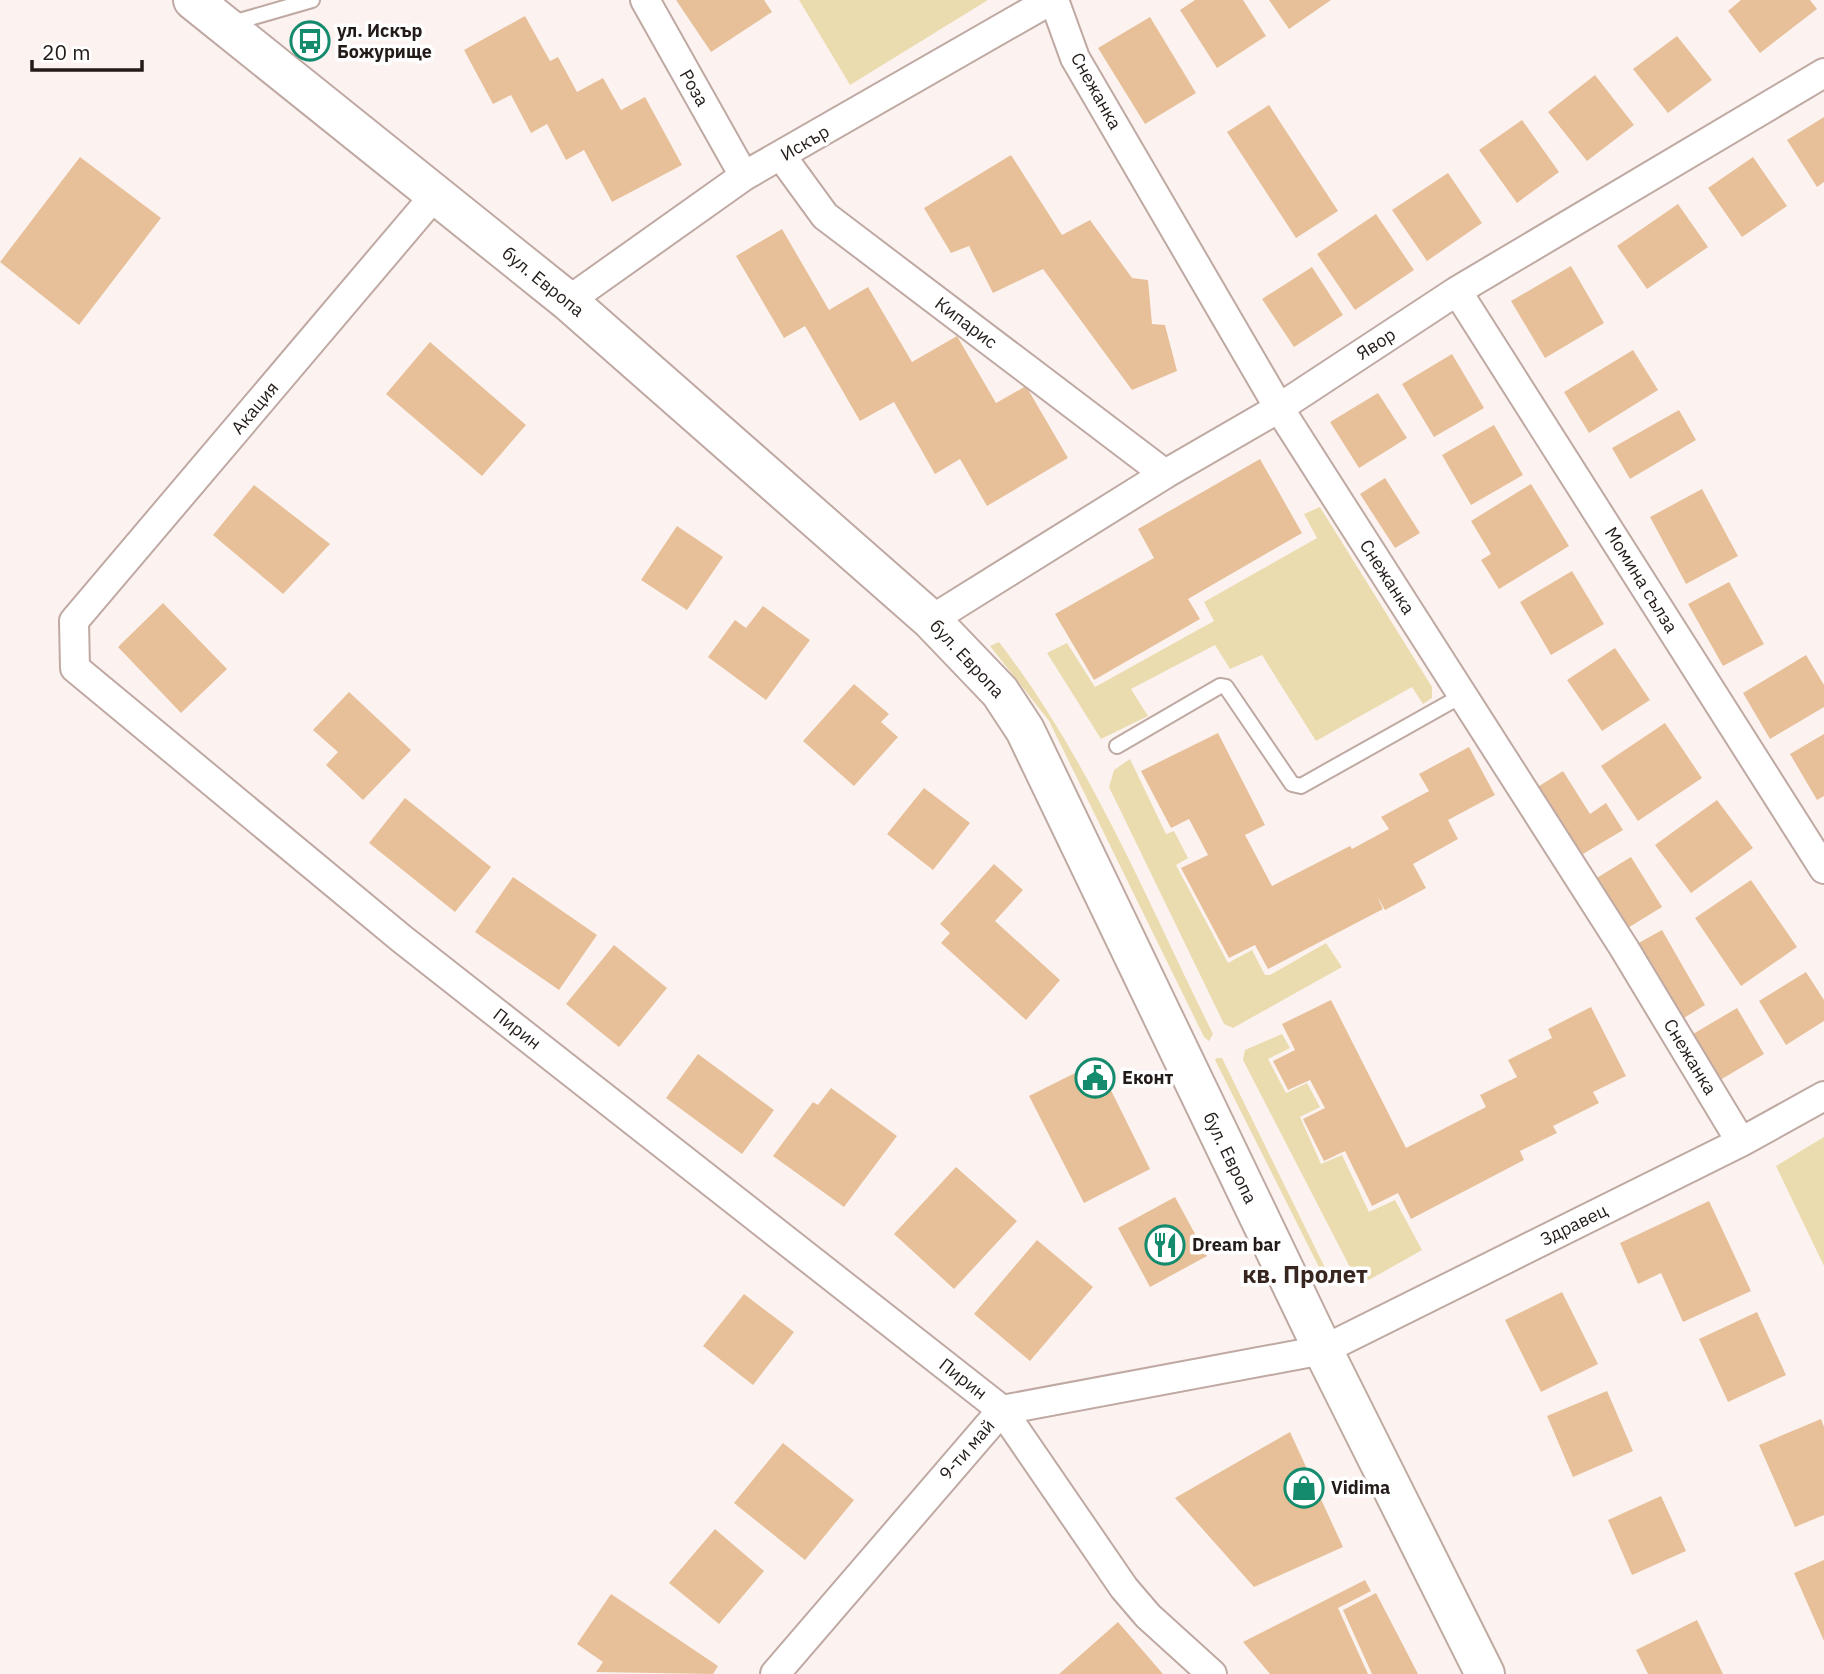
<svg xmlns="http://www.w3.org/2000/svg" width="1824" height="1674" font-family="'IBM Plex Sans',sans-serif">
	<rect width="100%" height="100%" fill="#fcf3f0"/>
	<path fill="#eadcaf" d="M 799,0 L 988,0 L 850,85 Z
		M 1320,507 L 1432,687 L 1432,698 L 1423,704 L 1412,687 L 1316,741 L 1262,655 L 1230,669 L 1215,645 L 1131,689 L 1148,716 L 1101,739 L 1047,653 L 1067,643 L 1095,687 L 1214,621 L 1204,602 L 1317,538 L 1304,514 Z
		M 999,642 C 1090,760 1147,901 1213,1034 L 1209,1041 L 1204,1037 L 1049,721 L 990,646 Z
		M 1130,759 L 1166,834 L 1174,831 L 1188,858 L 1176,865 L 1228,963 L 1252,950 L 1265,975 L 1270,975 L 1326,943 L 1342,967 L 1233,1028 L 1224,1024 L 1109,787 L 1114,770 Z
		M 1282,1034 L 1290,1048 L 1268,1059 L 1286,1093 L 1307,1083 L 1320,1107 L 1300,1117 L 1321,1164 L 1342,1155 L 1369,1212 L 1395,1200 L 1422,1250 L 1369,1280 L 1354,1275 L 1243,1060 L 1245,1050 Z
		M 1217,1058 L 1222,1058 L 1333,1284 L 1329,1287 L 1215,1060 Z
		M 1824,1137 L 1824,1266 L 1776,1166 Z"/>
	<path fill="#e7c099" d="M 676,0 L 764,0 L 772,12 L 711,52 Z
		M 1195,0 L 1243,0 L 1266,36 L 1217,68 L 1180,10 Z
		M 1269,0 L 1331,0 L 1289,29 Z
		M 1741,0 L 1810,0 L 1817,9 L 1760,53 L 1728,11 Z
		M 525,16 L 550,61 L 558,57 L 577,92 L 603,78 L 621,110 L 645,97 L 682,165 L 612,202 L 584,150 L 566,160 L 547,124 L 531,133 L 511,95 L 493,104 L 464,50 Z
		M 1150,17 L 1196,93 L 1145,124 L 1098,48 Z
		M 1677,36 L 1712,80 L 1668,113 L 1633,69 Z
		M 1595,75 L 1634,125 L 1587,161 L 1548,112 Z
		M 1269,105 L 1338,211 L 1296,238 L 1227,132 Z
		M 1824,117 L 1824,182 L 1817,187 L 1787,140 Z
		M 1522,120 L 1559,172 L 1517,203 L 1479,150 Z
		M 1011,155 L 1062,235 L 1090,220 L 1132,278 L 1148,280 L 1152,324 L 1165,325 L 1177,371 L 1132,390 L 1043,269 L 993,293 L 969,246 L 951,253 L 924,208 Z
		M 80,157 L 161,218 L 79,325 L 0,262 Z
		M 1753,157 L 1787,206 L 1742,237 L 1708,188 Z
		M 1448,173 L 1482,223 L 1427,261 L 1392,210 Z
		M 1678,204 L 1708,247 L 1647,289 L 1617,246 Z
		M 1376,214 L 1414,270 L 1355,310 L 1317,254 Z
		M 782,229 L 829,310 L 868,287 L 912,362 L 957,336 L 996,403 L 1026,386 L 1068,458 L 987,506 L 960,459 L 935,474 L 894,402 L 860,421 L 805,326 L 784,338 L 736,256 Z
		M 1571,266 L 1604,323 L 1545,358 L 1511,301 Z
		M 1312,267 L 1343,315 L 1294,347 L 1262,299 Z
		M 430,342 L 526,425 L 482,476 L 386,394 Z
		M 1633,350 L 1658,390 L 1589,433 L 1564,392 Z
		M 1452,354 L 1484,408 L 1434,437 L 1402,384 Z
		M 1378,393 L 1407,438 L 1359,468 L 1330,422 Z
		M 1679,410 L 1696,440 L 1630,479 L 1612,448 Z
		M 1494,425 L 1523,475 L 1471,505 L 1442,455 Z
		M 1260,459 L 1302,533 L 1188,599 L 1200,619 L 1094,680 L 1055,614 L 1154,558 L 1138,529 Z
		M 1385,478 L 1420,533 L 1395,548 L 1360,494 Z
		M 1531,484 L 1569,546 L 1499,589 L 1481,560 L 1491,554 L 1471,521 Z
		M 254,485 L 330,544 L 283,594 L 213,535 Z
		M 1702,489 L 1738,556 L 1686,584 L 1650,517 Z
		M 677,526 L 723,557 L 687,610 L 641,580 Z
		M 1572,571 L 1604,624 L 1551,655 L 1520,602 Z
		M 1729,582 L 1764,644 L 1723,666 L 1688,604 Z
		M 163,603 L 227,669 L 181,713 L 118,647 Z
		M 763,606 L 810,640 L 766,700 L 708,657 L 735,620 L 746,628 Z
		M 1615,648 L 1650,700 L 1602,731 L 1567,680 Z
		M 1806,655 L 1824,685 L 1824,707 L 1770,739 L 1743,693 Z
		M 854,684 L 889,714 L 881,722 L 898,737 L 854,786 L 803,741 Z
		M 349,692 L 411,750 L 363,800 L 326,765 L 338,752 L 313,730 Z
		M 1665,723 L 1702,778 L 1638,821 L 1601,766 Z
		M 1218,733 L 1265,825 L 1245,835 L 1272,886 L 1350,846 L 1352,849 L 1389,829 L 1381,817 L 1429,791 L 1419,774 L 1469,747 L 1495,795 L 1448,820 L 1458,839 L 1413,864 L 1426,888 L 1385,910 L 1377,896 L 1383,909 L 1268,969 L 1255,945 L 1229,958 L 1181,868 L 1208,855 L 1189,819 L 1171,828 L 1141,771 Z
		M 1824,734 L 1824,796 L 1817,800 L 1790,754 Z
		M 1563,771 L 1590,814 L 1606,803 L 1623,830 L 1578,857 L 1536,788 Z
		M 924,788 L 970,823 L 933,870 L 887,834 Z
		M 405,798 L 491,867 L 455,912 L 369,843 Z
		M 1717,800 L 1753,848 L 1691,893 L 1655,845 Z
		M 1631,857 L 1662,907 L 1626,929 L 1595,879 Z
		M 994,864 L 1023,890 L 995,921 L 1060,980 L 1026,1020 L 941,943 L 950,933 L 940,924 Z
		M 513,877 L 597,935 L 559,990 L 475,932 Z
		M 1751,880 L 1797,947 L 1741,986 L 1695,918 Z
		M 1662,930 L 1705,1005 L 1679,1021 L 1635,945 Z
		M 614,945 L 667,988 L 619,1047 L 566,1004 Z
		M 1806,972 L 1824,1000 L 1824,1021 L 1786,1045 L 1759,1001 Z
		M 1331,1000 L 1406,1148 L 1486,1107 L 1480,1095 L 1517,1077 L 1508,1060 L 1552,1038 L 1548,1029 L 1591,1007 L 1626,1076 L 1593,1092 L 1599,1103 L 1553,1126 L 1557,1133 L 1520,1151 L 1524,1160 L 1411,1219 L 1398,1193 L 1372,1206 L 1345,1151 L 1324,1161 L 1303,1119 L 1325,1108 L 1310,1080 L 1288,1090 L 1273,1061 L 1295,1050 L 1282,1024 Z
		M 1737,1008 L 1764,1054 L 1715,1083 L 1688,1037 Z
		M 698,1054 L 774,1110 L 742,1154 L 666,1098 Z
		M 1097,1062 L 1150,1169 L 1084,1203 L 1029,1096 Z
		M 831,1088 L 897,1136 L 844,1207 L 773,1156 L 813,1102 L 818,1105 Z
		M 956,1167 L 1017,1221 L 954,1289 L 894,1234 Z
		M 1175,1197 L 1207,1256 L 1150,1287 L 1118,1228 Z
		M 1709,1201 L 1751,1291 L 1683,1322 L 1661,1273 L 1638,1284 L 1620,1243 Z
		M 1037,1240 L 1093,1287 L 1030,1361 L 974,1314 Z
		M 1562,1292 L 1598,1364 L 1541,1392 L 1505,1320 Z
		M 744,1294 L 794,1332 L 753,1385 L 703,1346 Z
		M 1757,1312 L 1786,1375 L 1728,1402 L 1699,1339 Z
		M 1607,1391 L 1633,1451 L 1573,1477 L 1547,1416 Z
		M 1821,1419 L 1824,1427 L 1824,1515 L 1795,1527 L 1759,1445 Z
		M 1290,1432 L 1343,1547 L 1254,1587 L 1175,1498 Z
		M 783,1443 L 854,1500 L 805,1560 L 734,1503 Z
		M 1661,1496 L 1686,1551 L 1632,1575 L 1608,1520 Z
		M 715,1529 L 764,1571 L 719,1624 L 669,1583 Z
		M 1824,1560 L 1824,1641 L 1794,1573 Z
		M 1365,1580 L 1371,1591 L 1338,1608 L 1368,1674 L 1270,1674 L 1243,1642 Z
		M 1376,1593 L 1418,1674 L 1372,1674 L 1343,1610 Z
		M 611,1594 L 718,1666 L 713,1674 L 596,1672 L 603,1662 L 577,1644 Z
		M 1697,1620 L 1723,1674 L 1648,1674 L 1636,1650 Z
		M 1118,1622 L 1163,1674 L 1059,1674 Z"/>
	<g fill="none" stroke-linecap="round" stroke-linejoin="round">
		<g stroke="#bfa9a2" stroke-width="18">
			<path id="lane" d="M 229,24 L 312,0
				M 1117,746 L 1220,686 L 1226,687 L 1292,784 L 1301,786 L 1463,695"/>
		</g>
		<g stroke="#bfa9a2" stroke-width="32">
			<path id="street" d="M 645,0 L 744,176
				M 1054,0 L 1075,58 L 1279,408 L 1624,948 L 1741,1142
				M 782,157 L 825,216 L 1165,474
				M 435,195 L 74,621 L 75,668 L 402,939 L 1002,1410 L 1124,1588 L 1148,1616 L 1212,1674
				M 1457,291 L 1824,869
				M 568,301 L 744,176 L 1051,0
				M 931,620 L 1165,474 L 1279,408 L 1457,291 L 1824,73
				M 775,1674 L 1002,1410 L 1323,1350 L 1741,1142 L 1824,1096"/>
		</g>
		<g stroke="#bfa9a2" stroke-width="42">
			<path id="secondary" d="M 193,0 L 568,301 L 931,620 L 1000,692 L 1025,730 L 1323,1350 L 1485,1674"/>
		</g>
		<use href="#lane" stroke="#fff" stroke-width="14"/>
		<use href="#street" stroke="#fff" stroke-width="28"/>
		<use href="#secondary" stroke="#fff" stroke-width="38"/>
	</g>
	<defs>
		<g id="bus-ring" transform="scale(2.0125)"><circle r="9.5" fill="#fff" stroke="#148b6d" stroke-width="1.5"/><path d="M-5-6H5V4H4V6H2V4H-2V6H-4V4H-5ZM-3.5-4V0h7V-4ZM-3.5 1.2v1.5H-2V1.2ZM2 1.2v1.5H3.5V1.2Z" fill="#148b6d"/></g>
		<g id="civic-ring" transform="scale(2.0125)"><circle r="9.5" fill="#fff" stroke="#148b6d" stroke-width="1.5"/><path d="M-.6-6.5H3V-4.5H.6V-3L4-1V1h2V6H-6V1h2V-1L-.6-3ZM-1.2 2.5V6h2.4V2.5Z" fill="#148b6d"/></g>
		<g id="restaurant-ring" transform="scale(2.0125)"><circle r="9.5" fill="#fff" stroke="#148b6d" stroke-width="1.5"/><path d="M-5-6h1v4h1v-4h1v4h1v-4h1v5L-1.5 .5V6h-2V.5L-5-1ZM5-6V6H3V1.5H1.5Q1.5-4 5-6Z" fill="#148b6d"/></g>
		<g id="shop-ring" transform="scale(2.0125)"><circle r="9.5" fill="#fff" stroke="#148b6d" stroke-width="1.5"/><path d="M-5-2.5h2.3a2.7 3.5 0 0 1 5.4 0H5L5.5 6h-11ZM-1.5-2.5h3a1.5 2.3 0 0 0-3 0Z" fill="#148b6d"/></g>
	</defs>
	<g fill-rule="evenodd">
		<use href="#bus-ring" x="310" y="41"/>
		<use href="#civic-ring" x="1095" y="1078"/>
		<use href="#restaurant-ring" x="1165" y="1245"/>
		<use href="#shop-ring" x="1304" y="1488"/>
	</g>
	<g text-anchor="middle" stroke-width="7" stroke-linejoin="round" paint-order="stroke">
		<g font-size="18" font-weight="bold" fill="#231b18" stroke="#fff" text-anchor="start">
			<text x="337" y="37">ул. Искър<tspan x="337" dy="21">Божурище</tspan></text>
			<text x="1122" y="1084">Еконт</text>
			<text x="1192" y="1251">Dream bar</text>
			<text x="1331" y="1494">Vidima</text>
		</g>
		<g font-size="18" fill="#231b18" stroke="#fff">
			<text transform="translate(694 88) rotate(60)" y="6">Роза</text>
			<text transform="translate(1096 91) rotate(61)" y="6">Снежанка</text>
			<text transform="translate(805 143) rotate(-30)" y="6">Искър</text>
			<text transform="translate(543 282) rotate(39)" y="6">бул. Европа</text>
			<text transform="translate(966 323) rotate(37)" y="6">Кипарис</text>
			<text transform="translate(1376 344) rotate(-33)" y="6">Явор</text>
			<text transform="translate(255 408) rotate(-50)" y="6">Акация</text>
			<text transform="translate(1387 577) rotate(57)" y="6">Снежанка</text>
			<text transform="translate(1641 580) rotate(58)" y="6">Момина сълза</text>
			<text transform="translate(967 659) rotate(47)" y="6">бул. Европа</text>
			<text transform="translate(517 1029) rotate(38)" y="6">Пирин</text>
			<text transform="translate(1690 1057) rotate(59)" y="6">Снежанка</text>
			<text transform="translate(1230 1158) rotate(64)" y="6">бул. Европа</text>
			<text transform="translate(1574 1225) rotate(-26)" y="6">Здравец</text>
			<text transform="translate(963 1379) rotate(38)" y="6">Пирин</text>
			<text transform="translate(967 1450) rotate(-49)" y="6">9-ти май</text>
		</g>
		<g font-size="24" font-weight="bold" fill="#372620" stroke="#fff">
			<text x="1305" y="1283">кв. Пролет</text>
		</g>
	</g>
	<path d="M32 60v10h110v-10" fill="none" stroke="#231b18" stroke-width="3.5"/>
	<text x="42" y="60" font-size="21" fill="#231b18" stroke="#ffffff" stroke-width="5" paint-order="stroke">20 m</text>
</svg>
